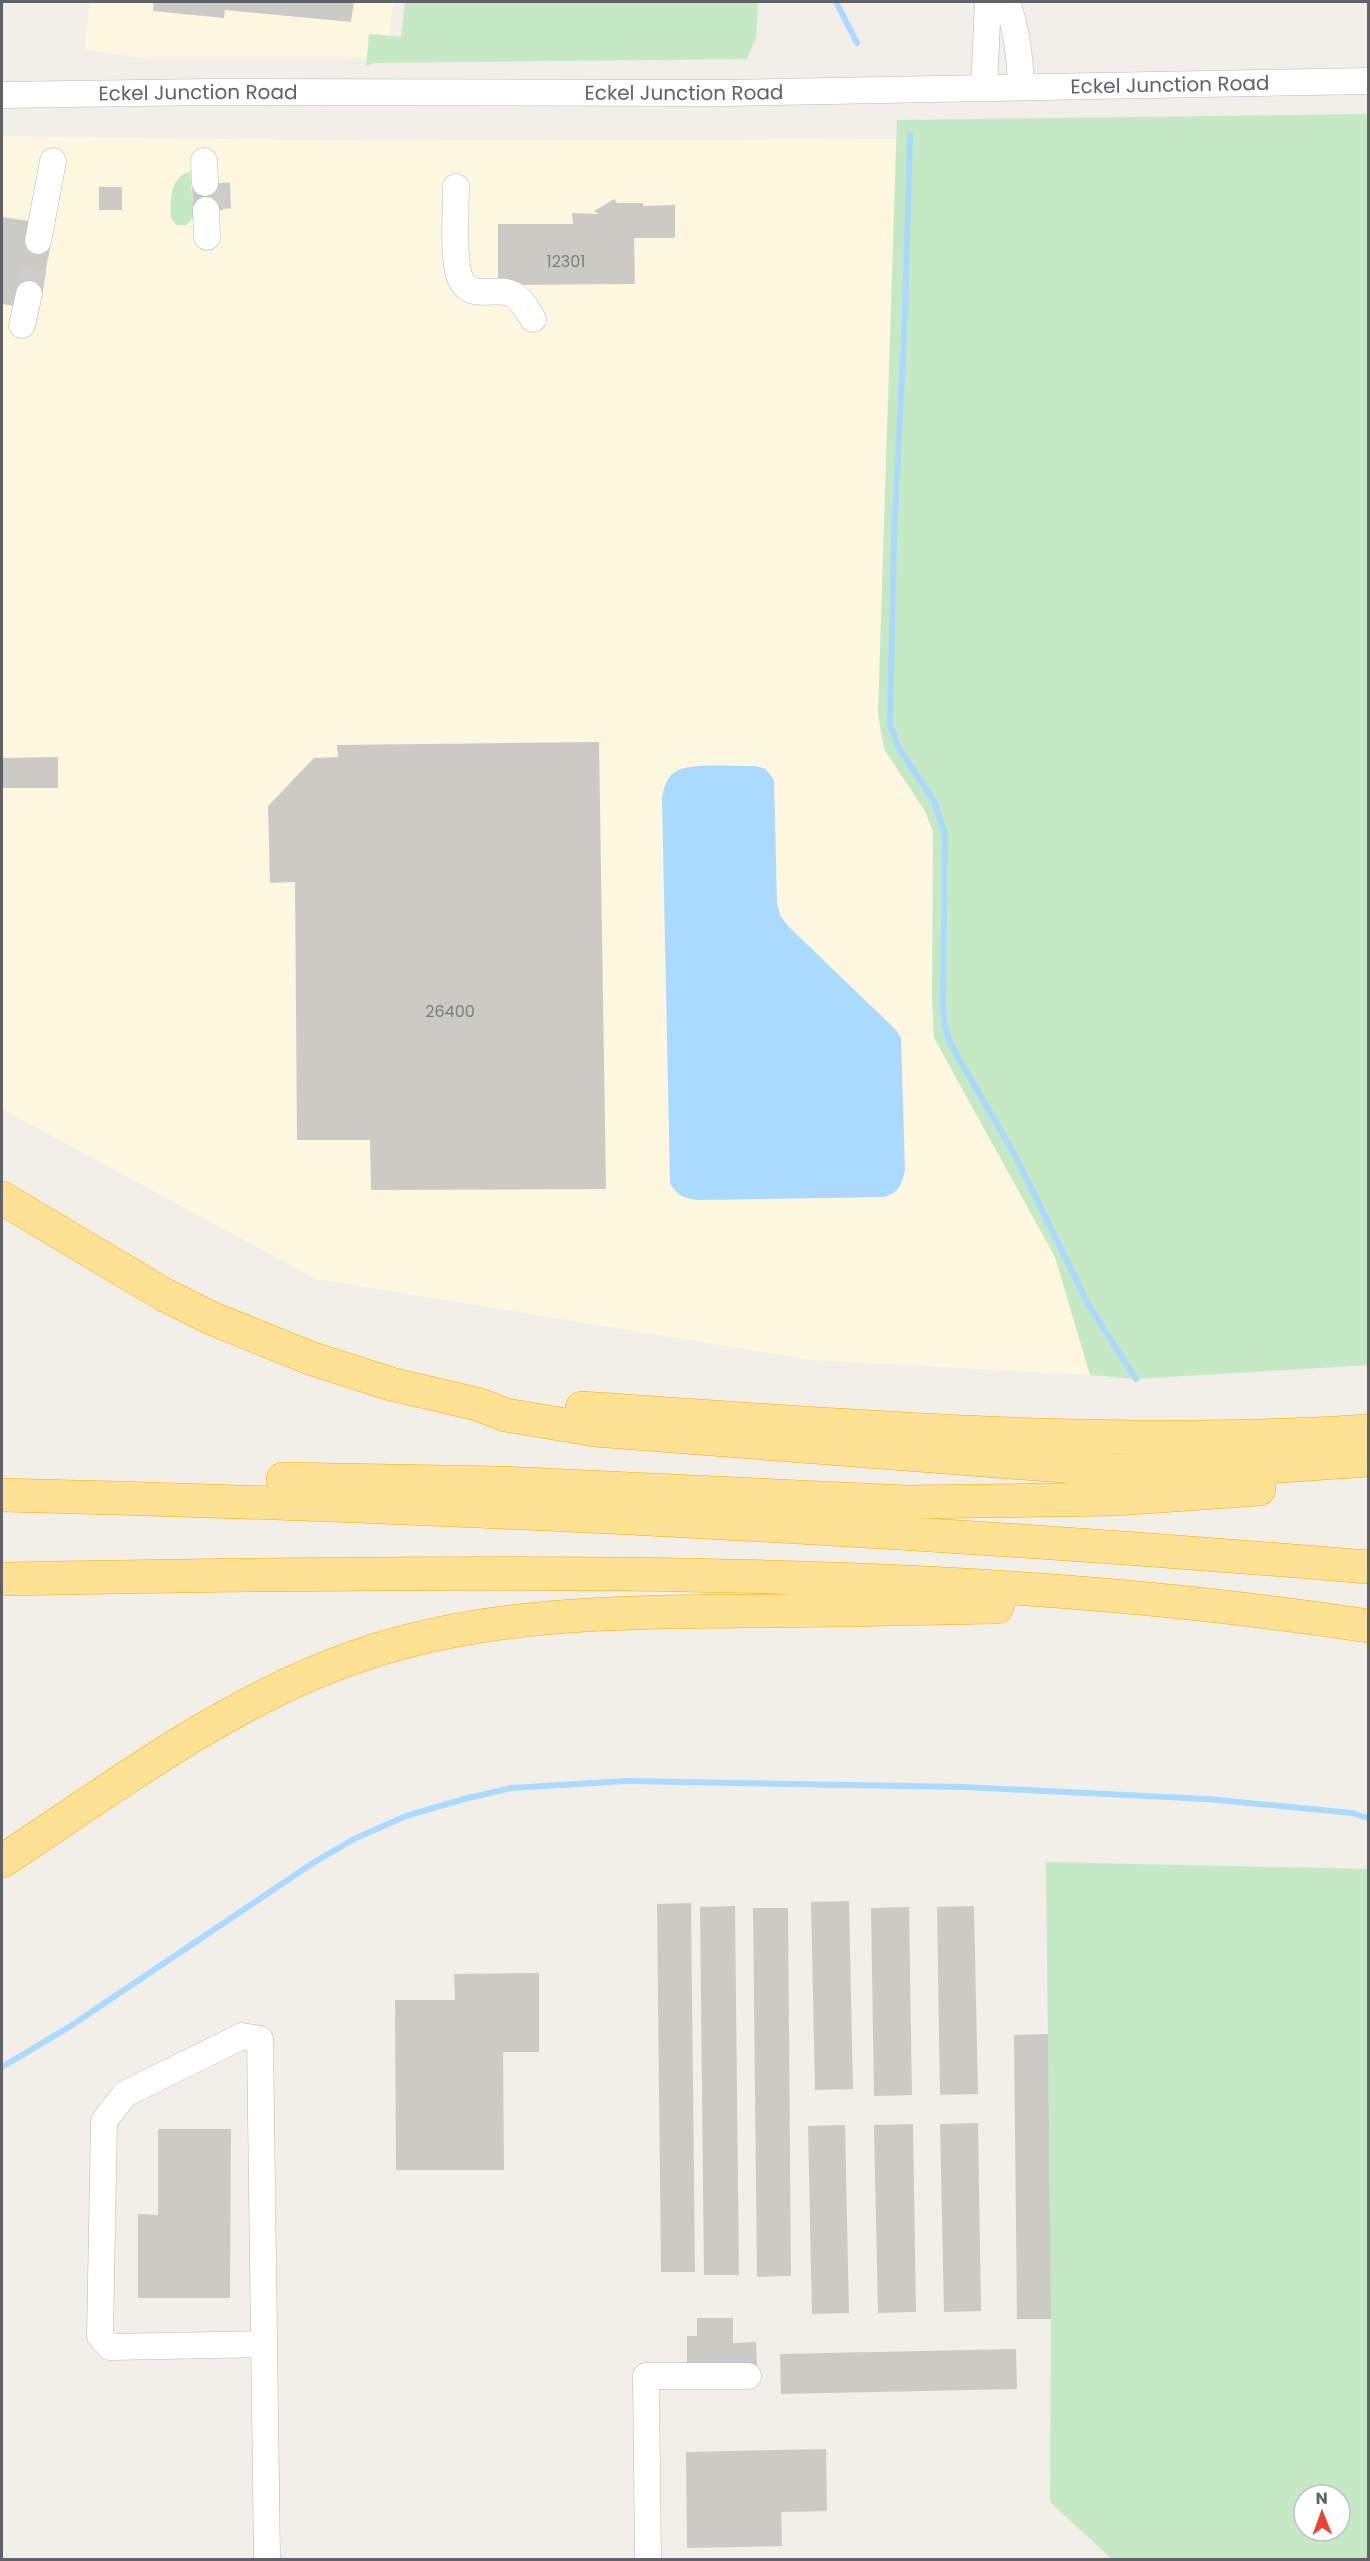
<svg xmlns="http://www.w3.org/2000/svg" width="1370" height="2561" font-family="Poppins,sans-serif">
	<rect width="100%" height="100%" fill="#f1efe8"/>
	<path fill="#fef7e0" d="M 90,2 L 393,2 L 390,35 L 371,33 L 367,57 L 334,58 L 140,58 L 85,49 Z
		M 2,136 L 377,141 L 896,139 L 878,714 L 884,749 L 925,811 L 933,832 L 932,1000 L 935,1038 L 1055,1257 L 1090,1375 L 812,1360 L 316,1279 L 2,1109 Z"/>
	<path fill="#c5e8c5" fill-rule="evenodd" d="M 405,2 L 758,2 L 756,37 L 747,59 L 375,63 L 366,66 L 369,34 L 401,37 Z
		M 1368,114 L 1368,1365 L 1136,1379 L 1090,1375 L 1055,1257 L 934,1038 L 932,1000 L 933,832 L 925,811 L 884,749 L 878,714 L 897,120 Z
		M 190,172 L 194,218 L 186,225 L 176,225 L 171,218 C 170,202 170,175 190,172 Z
		M 1046,1862 L 1368,1869 L 1368,2559 L 1112,2559 L 1050,2502 L 1051,2319 ZM 1304,2495 L 1340,2495 L 1340,2531 L 1304,2531 Z"/>
	<path fill="#aadaff" d="M 756,766 L 766,769 L 774,780 L 777,903 L 780,915 L 787,925 L 896,1030 L 901,1038 L 905,1169 C 902,1185 899,1193 884,1197 L 698,1200 C 684,1198 677,1196 670,1183 L 662,798 C 664,788 666,778 675,772 C 690,762 737,767 756,766 Z"/>
	<g fill="none" stroke-linecap="round" stroke-linejoin="round">
		<path stroke="#aadaff" stroke-width="6" d="M 836,2 L 857,43
			M 910,135 L 905,316 L 894,538 L 890,725 L 899,748 L 934,801 L 945,834 L 943,1004 L 945,1026 L 950,1043 L 1016,1157 L 1088,1304 L 1136,1379
			M 2,2067 L 69,2027 L 313,1863 L 354,1839 L 406,1816 L 464,1799 L 511,1788 L 626,1781 L 964,1787 L 1207,1799 L 1352,1813 L 1368,1818"/>
	</g>
	<path fill="#cccac5" d="M 154,2 L 354,2 L 351,22 L 225,10 L 224,18 L 153,11 Z
		M 222,183 L 223,210 L 193,210 L 192,184 Z
		M 99,187 L 122,187 L 122,210 L 99,210 Z
		M 614,199 L 617,203 L 643,203 L 643,206 L 675,205 L 675,238 L 634,238 L 635,284 L 498,285 L 498,224 L 573,224 L 572,213 L 599,214 L 594,211 Z
		M 2,217 L 30,221 L 50,243 L 42,296 L 18,292 L 16,306 L 2,304 Z
		M 599,742 L 606,1189 L 371,1190 L 370,1140 L 297,1140 L 295,882 L 270,883 L 268,806 L 314,758 L 338,757 L 337,745 Z
		M 58,757 L 58,788 L 2,788 L 2,758 Z
		M 849,1901 L 853,2089 L 815,2090 L 811,1902 Z
		M 691,1903 L 695,2272 L 661,2272 L 657,1904 Z
		M 735,1906 L 739,2275 L 704,2275 L 700,1907 Z
		M 974,1906 L 978,2094 L 940,2095 L 937,1907 Z
		M 909,1907 L 912,2095 L 874,2096 L 871,1908 Z
		M 753,1908 L 788,1908 L 791,2276 L 757,2277 Z
		M 539,1973 L 539,2052 L 503,2052 L 504,2170 L 396,2170 L 395,2000 L 455,2000 L 454,1974 Z
		M 1048,2034 L 1051,2319 L 1017,2319 L 1014,2035 Z
		M 978,2123 L 981,2311 L 944,2312 L 940,2124 Z
		M 913,2124 L 916,2312 L 878,2313 L 874,2125 Z
		M 845,2125 L 849,2313 L 812,2314 L 808,2126 Z
		M 158,2129 L 231,2129 L 230,2298 L 138,2298 L 138,2214 L 158,2215 Z
		M 697,2318 L 733,2318 L 733,2343 L 756,2342 L 757,2367 L 687,2369 L 687,2336 L 697,2336 Z
		M 1016,2349 L 1017,2389 L 781,2394 L 780,2354 Z
		M 826,2449 L 827,2511 L 781,2512 L 782,2546 L 687,2548 L 686,2452 Z"/>
	<g fill="none" stroke-linecap="round" stroke-linejoin="round">
		<path stroke="#ccccc8" stroke-width="26" stroke-dasharray="26 13" stroke-linecap="butt" d="M 217,183 L 218,210
			M 29,294 L 38,241"/>
		<g stroke="#b5b8bc" stroke-width="27">
			<g id="minor">
				<path d="M 1007,2 C 1017,30 1020,56 1021,86"/>
				<path d="M 984,87 L 988,2"/>
				<path id="s1" d="M 2,95 L 206,92 L 726,93 L 1368,81"/>
				<path d="M 204,161 L 205,183"/>
				<path d="M 456,187 C 456,208 452,263 461,280 C 471,301 497,286 512,294 C 521,298 527,310 533,319"/>
				<path d="M 206,210 L 207,237"/>
				<path d="M 38,241 L 53,161"/>
				<path d="M 22,325 L 29,294"/>
				<path d="M 263,2344 L 110,2347 L 100,2336 L 104,2121 L 125,2094 L 242,2036 L 260,2039 L 267,2560"/>
				<path d="M 648,2560 L 646,2376 L 748,2376"/>
			</g>
		</g>
		<g stroke="#f9ab00" stroke-width="34">
			<path id="highway" d="M 2,1198 L 163,1294 L 211,1318 L 310,1358 L 391,1384 L 477,1404 L 506,1415 L 595,1430 L 1114,1470 L 1238,1469 L 1368,1460
				M 582,1408 C 844,1426 1107,1448 1368,1431
				M 283,1479 L 500,1483 L 907,1502 L 1116,1499 L 1259,1489
				M 2,1495 C 458,1506 913,1529 1368,1567
				M 2,1579 C 208,1575 414,1572 621,1574 C 870,1577 1121,1588 1368,1626
				M 2,1861 C 113,1788 228,1701 355,1657 C 483,1612 619,1612 753,1611 C 835,1611 916,1608 997,1607"/>
		</g>
		<use href="#minor" stroke="#fff" stroke-width="26"/>
		<use href="#highway" stroke="#fde293" stroke-width="33"/>
	</g>
	<g text-anchor="middle" stroke-width="4.5" stroke-linejoin="round" paint-order="stroke">
		<g font-size="16" fill="#7a7d7f">
			<text x="566" y="267">12301</text>
			<text x="450" y="1017">26400</text>
		</g>
		<g font-size="20" fill="#5f6368" stroke="#fff">
			<text dy="7" stroke="none"><textPath href="#s1" startOffset="1168">Eckel Junction Road</textPath></text>
			<text dy="7" stroke="none"><textPath href="#s1" startOffset="196">Eckel Junction Road</textPath></text>
			<text dy="7" stroke="none"><textPath href="#s1" startOffset="682">Eckel Junction Road</textPath></text>
		</g>
	</g>
	<rect width="1370" height="2561" fill="none" stroke="#5f6368" stroke-width="6"/>
	<g transform="translate(1322 2513) rotate(359)"><circle r="28" fill="#ffffff" stroke="#bfc1c3" stroke-width="1.5"/>
	<path d="M0-4.5L10 22L0 15L-10 22Z" fill="#ea4335"/>
	<text y="-9" font-size="16" font-weight="bold" text-anchor="middle" fill="#5f6368">N</text>
	</g>
</svg>
